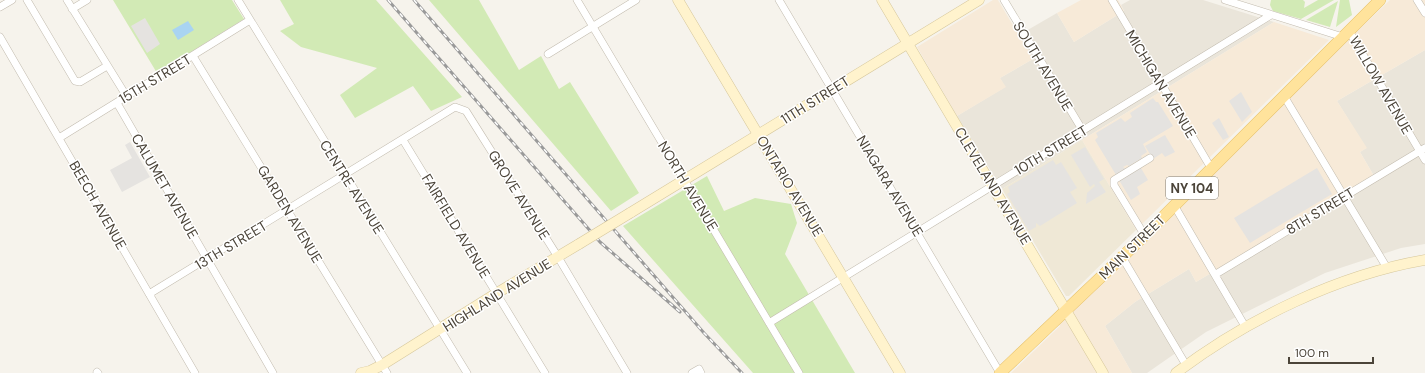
<svg xmlns="http://www.w3.org/2000/svg" width="1425" height="373" font-family="'DM Sans',sans-serif">
	<rect width="100%" height="100%" fill="#f6f3ec"/>
	<path fill="#eae5da" d="M 1130,0 L 1203,0 L 1274,22 L 1002,189 L 957,116 L 1005,87 L 1000,78 L 1033,59 L 1019,35 L 1057,13 L 1074,42 L 1124,11 L 1121,5 Z
		M 1425,50 L 1425,244 L 1401,248 L 1325,273 L 1206,332 L 1147,373 L 1132,373 L 1105,326 L 1135,302 L 1189,269 L 1196,282 L 1374,176 L 1360,152 L 1366,148 L 1337,101 Z"/>
	<path fill="#f7ead8" d="M 993,0 L 998,0 L 1033,59 L 1000,78 L 1006,87 L 957,116 L 917,47 Z
		M 1081,0 L 1118,0 L 1124,11 L 1074,42 L 1057,13 Z
		M 1390,0 L 1425,0 L 1425,50 L 1337,101 L 1367,148 L 1360,152 L 1374,176 L 1196,282 L 1189,269 L 1135,302 L 1105,326 L 1132,373 L 1011,373 L 1060,326 L 1057,321 Z
		M 1274,22 L 1329,40 L 1136,230 L 1082,140 Z"/>
	<path fill="#efe8d6" d="M 1082,140 L 1136,230 L 1069,296 L 1066,296 L 1002,189 Z"/>
	<path fill="#d2eab5" d="M 113,0 L 232,0 L 244,19 L 157,73 Z
		M 280,0 L 376,0 L 462,97 L 431,111 L 413,86 L 355,118 L 340,95 L 377,68 L 301,47 L 280,31 L 294,24 Z
		M 429,0 L 479,0 L 519,70 L 541,56 L 559,89 L 570,82 L 639,193 L 611,211 Z
		M 1271,0 L 1303,0 L 1305,2 L 1304,8 L 1318,0 L 1334,0 L 1301,19 L 1273,11 L 1270,5 Z
		M 1340,0 L 1349,0 L 1352,15 L 1336,27 Z
		M 1338,1 L 1330,27 L 1306,20 Z
		M 707,176 L 724,211 L 755,198 L 791,204 L 797,223 L 785,254 L 855,373 L 753,373 L 623,226 Z"/>
	<path fill="#e5e3e0" d="M 145,18 L 160,44 L 147,53 L 131,26 Z
		M 1241,92 L 1252,112 L 1242,122 L 1229,101 Z
		M 1153,98 L 1156,102 L 1158,102 L 1173,126 L 1143,144 L 1147,152 L 1141,156 L 1142,158 L 1129,166 L 1127,165 L 1123,167 L 1127,170 L 1138,163 L 1148,180 L 1137,187 L 1140,194 L 1131,200 L 1095,140 L 1098,137 L 1096,133 L 1121,118 L 1125,122 L 1132,117 L 1130,113 Z
		M 1219,118 L 1229,137 L 1223,140 L 1212,123 Z
		M 1165,135 L 1175,152 L 1165,157 L 1162,153 L 1153,159 L 1145,146 Z
		M 130,142 L 150,177 L 122,192 L 110,170 L 132,158 L 125,145 Z
		M 1085,147 L 1104,179 L 1099,182 L 1106,192 L 1086,204 L 1087,193 L 1095,186 L 1094,184 L 1090,187 L 1071,155 Z
		M 1053,160 L 1056,165 L 1061,162 L 1077,188 L 1070,192 L 1077,203 L 1040,226 L 1036,223 L 1036,227 L 1029,231 L 1007,194 L 1010,192 L 1008,187 Z
		M 1317,168 L 1332,194 L 1250,243 L 1234,218 Z"/>
	<path fill="#a9d4f2" d="M 188,21 L 194,30 L 178,40 L 172,30 Z"/>
	<g fill="none" stroke-linecap="round" stroke-linejoin="round">
		<g stroke="#c2bbae" stroke-width="8">
			<path id="street" d="M 27,0 L 75,81 L 80,82 L 107,66
				M 67,0 L 127,97
				M 238,0 L 467,373
				M 577,0 L 799,373
				M 779,0 L 1000,373
				M 1004,0 L 1083,131
				M 1112,0 L 1211,168
				M 1225,0 L 1343,37
				M 1417,0 L 1425,13
				M 0,7 L 12,0
				M 72,9 L 87,0
				M 1349,31 L 1425,160
				M 0,37 L 195,373
				M 548,54 L 636,0
				M 193,56 L 387,373
				M 1284,96 L 1387,268
				M 117,103 L 273,373
				M 59,138 L 250,20
				M 403,140 L 545,373
				M 1174,205 L 1246,328
				M 1145,236 L 1114,185 L 1114,180 L 1150,158
				M 1122,257 L 1186,365
				M 1216,274 L 1425,148
				M 149,294 L 455,107 L 466,111 L 558,257 L 627,373
				M 769,323 L 1271,15
				M 97,372 L 98,373
				M 692,373 L 699,369 L 701,373"/>
		</g>
		<g stroke="#d6c79b" stroke-width="11">
			<path id="secondary" d="M 678,0 L 900,373
				M 882,0 L 1103,373
				M 630,213 L 979,0
				M 361,373 L 370,371 L 382,365 L 497,293 L 579,244
				M 1176,373 C 1247,319 1338,275 1425,260"/>
		</g>
		<g stroke="#e6c16a" stroke-width="12">
			<path id="primary" d="M 1000,373 L 1142,238 L 1380,0"/>
		</g>
		<use href="#street" stroke="#fff" stroke-width="7"/>
		<use href="#secondary" stroke="#fff3cd" stroke-width="10"/>
		<use href="#primary" stroke="#ffe39c" stroke-width="11"/>
		<g stroke="#9a9a9a" stroke-width="3">
			<path id="rail" d="M 388,0 L 600,242 L 680,312
				M 414,0 L 704,333 L 742,373"/>
		</g>
		<use href="#rail" stroke="#fff" stroke-width="1.5" stroke-dasharray="4.5" stroke-linecap="butt"/>
		<g stroke="#d6c79b" stroke-width="11" stroke-linecap="butt">
			<path id="secondary-bridge" d="M 579,244 L 630,213"/>
		</g>
		<use href="#secondary-bridge" stroke="#fff3cd" stroke-width="10"/>
	</g>
	<g text-anchor="middle" stroke-width="3" stroke-linejoin="round" paint-order="stroke">
		<rect fill="#fff" stroke="#817c74" stroke-width="1" x="1166" y="177" width="52" height="22" rx="3"/>
		<g font-size="13" font-weight="bold" fill="#4b4439">
			<text x="1192" y="193">NY 104</text>
		</g>
		<g font-size="14" fill="#4b4439" stroke="#fff">
			<text transform="translate(1043 66) rotate(59)" y="5">SOUTH AVENUE</text>
			<text transform="translate(155 79) rotate(-31)" y="5">15TH STREET</text>
			<text transform="translate(1161 84) rotate(59)" y="5">MICHIGAN AVENUE</text>
			<text transform="translate(1381 85) rotate(60)" y="5">WILLOW AVENUE</text>
			<text transform="translate(815 100) rotate(-32)" y="5">11TH STREET</text>
			<text transform="translate(1051 150) rotate(-31)" y="5">10TH STREET</text>
			<text transform="translate(165 186) rotate(60)" y="5">CALUMET AVENUE</text>
			<text transform="translate(688 186) rotate(59)" y="5">NORTH AVENUE</text>
			<text transform="translate(790 186) rotate(59)" y="5">ONTARIO AVENUE</text>
			<text transform="translate(890 186) rotate(59)" y="5">NIAGARA AVENUE</text>
			<text transform="translate(993 186) rotate(59)" y="5">CLEVELAND AVENUE</text>
			<text transform="translate(352 187) rotate(58)" y="5">CENTRE AVENUE</text>
			<text transform="translate(519 195) rotate(58)" y="5">GROVE AVENUE</text>
			<text transform="translate(98 205) rotate(60)" y="5">BEECH AVENUE</text>
			<text transform="translate(1320 211) rotate(-31)" y="5">8TH STREET</text>
			<text transform="translate(290 214) rotate(59)" y="5">GARDEN AVENUE</text>
			<text transform="translate(456 226) rotate(59)" y="5">FAIRFIELD AVENUE</text>
			<text transform="translate(231 245) rotate(-31)" y="5">13TH STREET</text>
			<text transform="translate(1132 247) rotate(-44)" y="5">MAIN STREET</text>
			<text transform="translate(497 295) rotate(-32)" y="5">HIGHLAND AVENUE</text>
		</g>
	</g>
	<path d="M1289 357v6h84v-6" fill="none" stroke="#4b4439" stroke-width="2"/>
	<text x="1295" y="357" font-size="12" fill="#4b4439" stroke="#ffffff" stroke-width="3" paint-order="stroke">100 m</text>
</svg>
